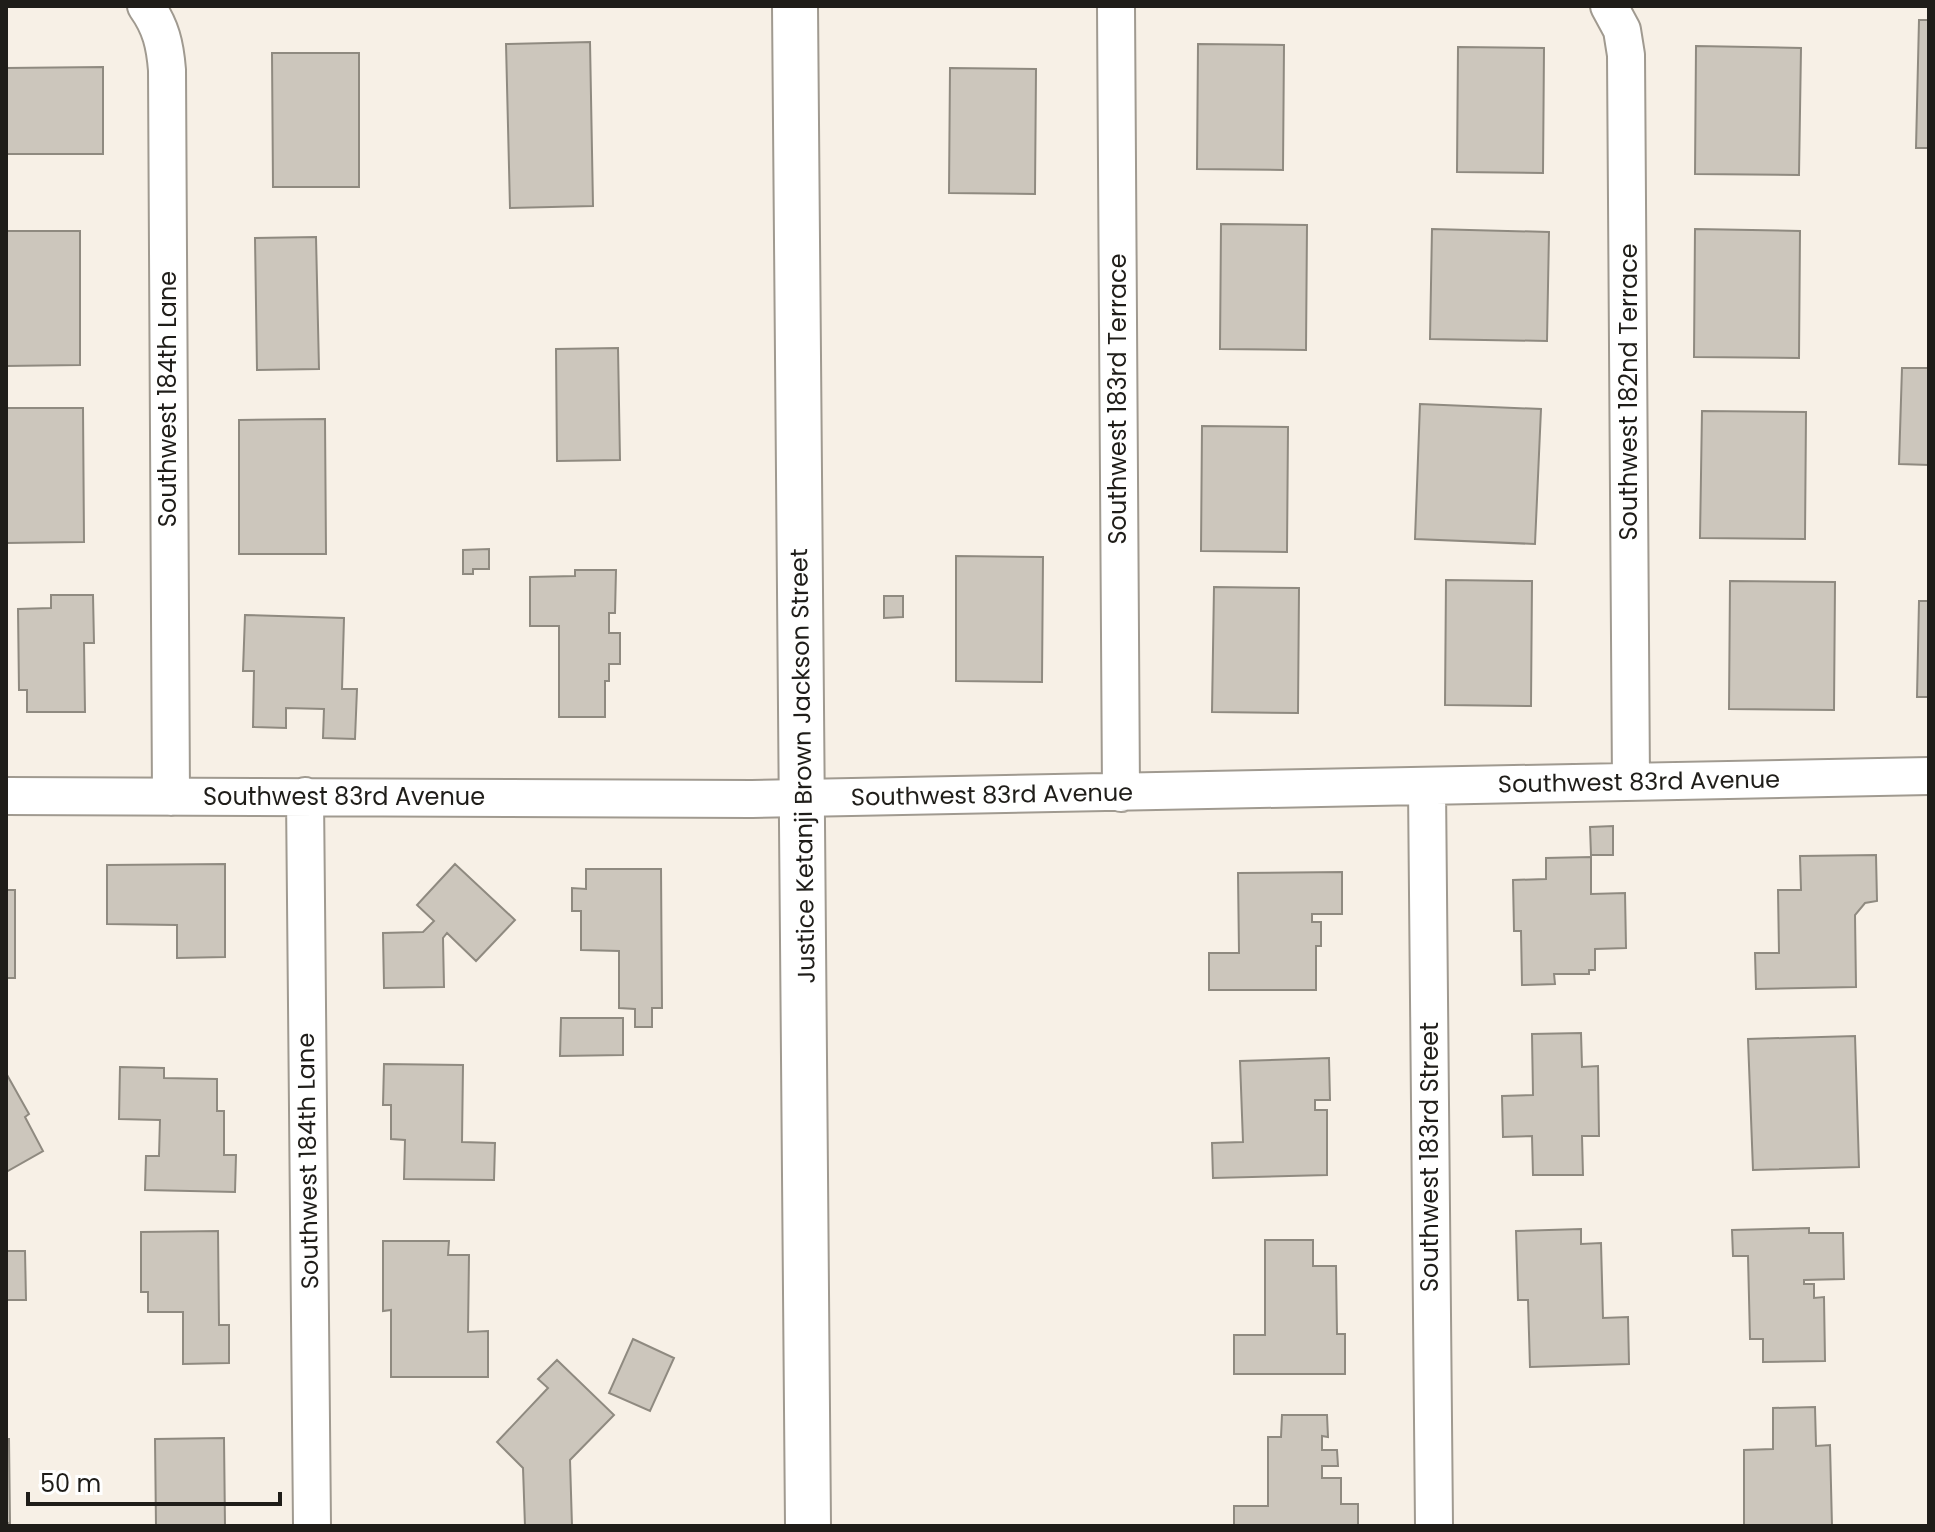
<svg xmlns="http://www.w3.org/2000/svg" width="1935" height="1532" font-family="Poppins,sans-serif">
	<rect width="100%" height="100%" fill="#f7f0e6"/>
	<path fill="#ccc6bc" stroke="#8f8a80" stroke-width="2" d="M 1919,20 L 1929,20 L 1929,148 L 1916,148 Z
		M 590,42 L 593,206 L 510,208 L 506,44 Z
		M 1198,44 L 1284,45 L 1283,170 L 1197,169 Z
		M 1696,46 L 1801,48 L 1799,175 L 1695,174 Z
		M 1458,47 L 1544,48 L 1543,173 L 1457,172 Z
		M 272,53 L 359,53 L 359,187 L 273,187 Z
		M 103,67 L 103,154 L 6,154 L 6,68 Z
		M 950,68 L 1036,69 L 1035,194 L 949,193 Z
		M 1221,224 L 1307,225 L 1306,350 L 1220,349 Z
		M 1432,229 L 1549,232 L 1547,341 L 1430,339 Z
		M 1695,229 L 1800,231 L 1799,358 L 1694,357 Z
		M 6,231 L 80,231 L 80,365 L 6,366 Z
		M 316,237 L 319,369 L 257,370 L 255,238 Z
		M 618,348 L 620,460 L 557,461 L 556,349 Z
		M 1902,368 L 1929,368 L 1929,465 L 1899,464 Z
		M 1420,404 L 1541,409 L 1535,544 L 1415,539 Z
		M 6,408 L 83,408 L 84,542 L 6,543 Z
		M 1702,411 L 1806,412 L 1805,539 L 1700,538 Z
		M 325,419 L 326,554 L 239,554 L 239,420 Z
		M 1202,426 L 1288,427 L 1287,552 L 1201,551 Z
		M 489,549 L 489,569 L 473,569 L 473,574 L 463,574 L 463,550 Z
		M 956,556 L 1043,557 L 1042,682 L 956,681 Z
		M 575,570 L 616,570 L 615,613 L 609,613 L 609,633 L 620,633 L 620,664 L 609,664 L 609,681 L 605,681 L 605,717 L 559,717 L 559,626 L 530,626 L 530,577 L 575,576 Z
		M 1446,580 L 1532,581 L 1531,706 L 1445,705 Z
		M 1730,581 L 1835,582 L 1834,710 L 1729,709 Z
		M 1214,587 L 1299,588 L 1298,713 L 1212,712 Z
		M 51,595 L 93,595 L 94,643 L 84,643 L 85,712 L 27,712 L 27,690 L 19,690 L 18,609 L 51,608 Z
		M 884,596 L 903,596 L 903,617 L 884,618 Z
		M 1919,601 L 1929,601 L 1929,697 L 1917,697 Z
		M 245,615 L 344,618 L 342,689 L 357,689 L 355,739 L 323,738 L 324,709 L 286,708 L 286,728 L 253,727 L 254,671 L 243,671 Z
		M 1613,826 L 1613,855 L 1591,855 L 1590,827 Z
		M 1876,855 L 1877,901 L 1865,903 L 1855,915 L 1856,987 L 1756,989 L 1755,953 L 1779,953 L 1778,890 L 1801,890 L 1800,856 Z
		M 1591,857 L 1591,894 L 1625,893 L 1626,948 L 1595,949 L 1595,970 L 1589,970 L 1589,974 L 1554,974 L 1555,984 L 1522,985 L 1521,931 L 1514,931 L 1513,880 L 1546,879 L 1546,858 Z
		M 225,864 L 225,957 L 177,958 L 177,925 L 107,924 L 107,865 Z
		M 455,864 L 515,920 L 476,961 L 447,933 L 443,938 L 444,987 L 384,988 L 383,933 L 423,932 L 434,921 L 417,905 Z
		M 586,869 L 661,869 L 662,1008 L 652,1008 L 652,1027 L 635,1027 L 635,1009 L 619,1008 L 619,951 L 581,950 L 581,911 L 572,911 L 572,888 L 586,889 Z
		M 1342,872 L 1342,914 L 1312,914 L 1312,922 L 1321,922 L 1321,946 L 1316,946 L 1316,990 L 1209,990 L 1209,953 L 1239,953 L 1238,873 Z
		M 6,890 L 15,890 L 15,978 L 6,978 Z
		M 561,1018 L 623,1018 L 623,1055 L 560,1056 Z
		M 1581,1033 L 1582,1067 L 1598,1066 L 1599,1136 L 1582,1136 L 1583,1175 L 1533,1175 L 1532,1136 L 1503,1137 L 1502,1096 L 1533,1095 L 1532,1034 Z
		M 1855,1036 L 1859,1167 L 1753,1170 L 1748,1039 Z
		M 1329,1058 L 1330,1100 L 1315,1100 L 1315,1110 L 1327,1110 L 1327,1175 L 1213,1178 L 1212,1143 L 1243,1142 L 1240,1061 Z
		M 384,1064 L 463,1065 L 462,1142 L 495,1143 L 494,1180 L 404,1179 L 405,1140 L 391,1139 L 391,1105 L 383,1105 Z
		M 120,1067 L 164,1068 L 164,1078 L 217,1079 L 217,1111 L 224,1111 L 224,1155 L 236,1155 L 235,1192 L 145,1190 L 146,1156 L 159,1156 L 160,1120 L 119,1119 Z
		M 6,1073 L 29,1114 L 25,1117 L 43,1151 L 6,1172 Z
		M 1809,1228 L 1809,1233 L 1843,1233 L 1844,1279 L 1804,1280 L 1804,1284 L 1814,1284 L 1814,1298 L 1824,1297 L 1825,1361 L 1763,1362 L 1763,1339 L 1750,1339 L 1748,1256 L 1733,1256 L 1732,1230 Z
		M 1581,1229 L 1581,1244 L 1601,1243 L 1603,1318 L 1628,1317 L 1629,1364 L 1530,1367 L 1528,1300 L 1518,1300 L 1516,1231 Z
		M 218,1231 L 219,1325 L 229,1325 L 229,1363 L 183,1364 L 183,1312 L 148,1312 L 148,1292 L 141,1292 L 141,1232 Z
		M 1265,1240 L 1313,1240 L 1313,1266 L 1336,1266 L 1337,1334 L 1345,1334 L 1345,1374 L 1234,1374 L 1234,1335 L 1265,1335 Z
		M 383,1241 L 449,1241 L 448,1255 L 469,1255 L 468,1332 L 488,1331 L 488,1377 L 391,1377 L 391,1310 L 383,1311 Z
		M 6,1251 L 25,1251 L 26,1300 L 6,1300 Z
		M 633,1339 L 674,1358 L 650,1411 L 609,1393 Z
		M 557,1360 L 614,1415 L 570,1460 L 572,1526 L 525,1526 L 523,1468 L 497,1442 L 548,1388 L 538,1379 Z
		M 1815,1407 L 1816,1446 L 1830,1445 L 1832,1526 L 1744,1526 L 1744,1450 L 1773,1449 L 1773,1408 Z
		M 1282,1415 L 1327,1415 L 1328,1437 L 1322,1436 L 1322,1450 L 1337,1450 L 1338,1466 L 1322,1466 L 1322,1478 L 1341,1478 L 1341,1504 L 1358,1504 L 1358,1526 L 1234,1526 L 1234,1506 L 1268,1506 L 1268,1437 L 1281,1437 Z
		M 224,1438 L 225,1526 L 156,1526 L 155,1439 Z
		M 6,1439 L 9,1439 L 10,1523 L 6,1523 Z"/>
	<g fill="none" stroke-linecap="round" stroke-linejoin="round">
		<g stroke="#a09a90" stroke-width="40">
			<path id="minor" d="M 146,6 C 161,27 165,45 167,70 L 171,797
				M 1116,6 L 1121,793
				M 1609,6 L 1622,30 L 1626,55 L 1631,782
				M 1427,787 L 1434,1526
				M 6,796 L 752,799 L 1929,776
				M 305,796 L 312,1526"/>
		</g>
		<g stroke="#a09a90" stroke-width="48">
			<path id="major" d="M 795,6 L 808,1526"/>
		</g>
		<use href="#minor" stroke="#fff" stroke-width="36"/>
		<use href="#major" stroke="#fff" stroke-width="44"/>
	</g>
	<g text-anchor="middle" stroke-width="7" stroke-linejoin="round" paint-order="stroke">
		<g font-size="24" fill="#1f1d19" stroke="#fff">
			<text transform="translate(1629 392) rotate(-90)" y="8">Southwest 182nd Terrace</text>
			<text transform="translate(168 399) rotate(-90)" y="8">Southwest 184th Lane</text>
			<text transform="translate(1118 399) rotate(-90)" y="8">Southwest 183rd Terrace</text>
			<text transform="translate(803 766) rotate(-91)" y="8">Justice Ketanji Brown Jackson Street</text>
			<text transform="translate(1639 782) rotate(-1)" y="8">Southwest 83rd Avenue</text>
			<text transform="translate(992 795) rotate(-1)" y="8">Southwest 83rd Avenue</text>
			<text x="344" y="805">Southwest 83rd Avenue</text>
			<text transform="translate(1430 1157) rotate(-90)" y="8">Southwest 183rd Street</text>
			<text transform="translate(308 1161) rotate(-91)" y="8">Southwest 184th Lane</text>
		</g>
	</g>
	<rect width="1935" height="1532" fill="none" stroke="#1f1d19" stroke-width="16"/>
	<path d="M28 1492v12h252v-12" fill="none" stroke="#1f1d19" stroke-width="4"/>
	<text x="40" y="1492" font-size="24" fill="#1f1d19" stroke="#ffffff" stroke-width="6" paint-order="stroke">50 m</text>
</svg>
